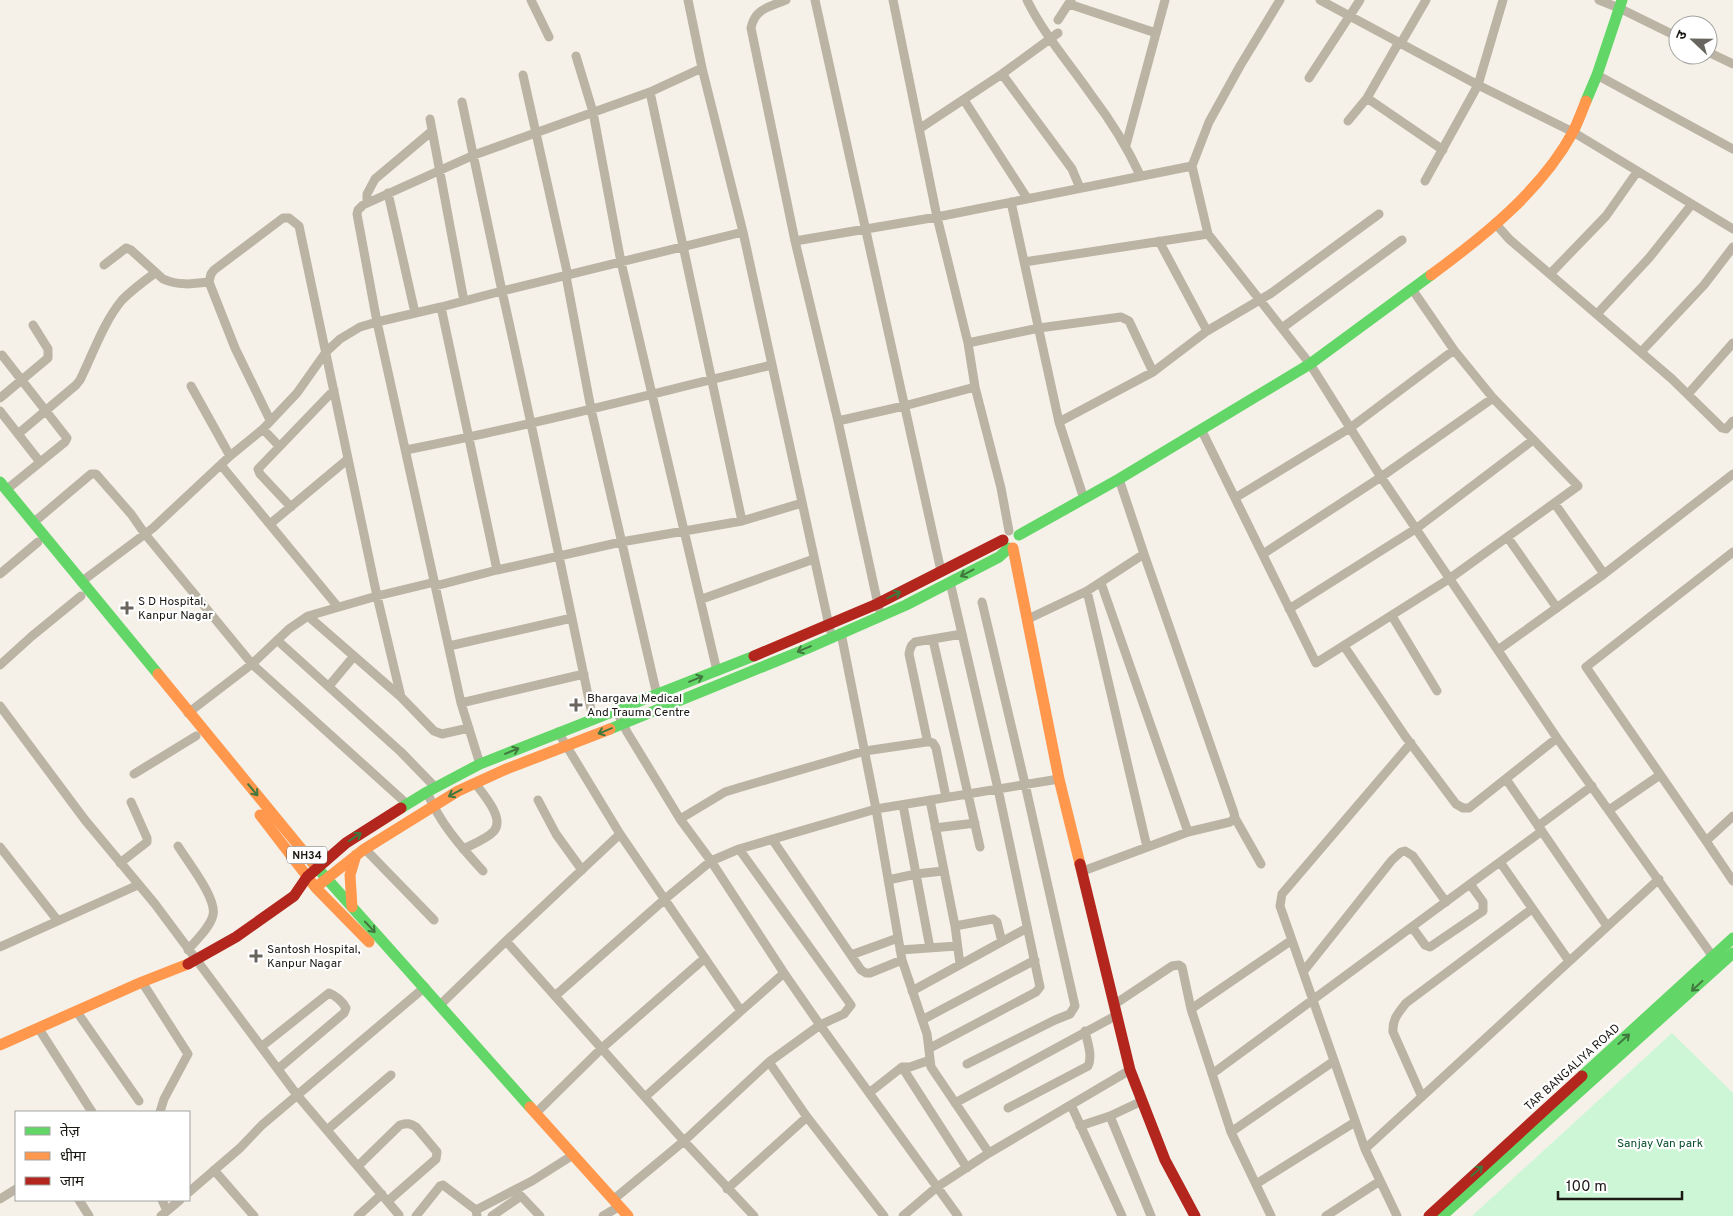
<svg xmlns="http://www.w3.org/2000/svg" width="1733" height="1216" font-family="Overpass,'Noto Sans Devanagari',sans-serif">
	<rect width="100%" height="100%" fill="#f5f1e8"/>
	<path fill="#cdf6d6" d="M 1672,1033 L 1733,1093 L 1733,1216 L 1472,1216 Z"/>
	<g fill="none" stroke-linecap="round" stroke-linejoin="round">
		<path stroke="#bbb4a4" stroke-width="9" d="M 531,0 L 549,37
			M 688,0 L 702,68
			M 786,0 C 770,7 755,8 751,28 L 795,241 L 838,421 L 879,609
			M 815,0 L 941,571
			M 893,0 L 937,217 L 968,343 L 975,387 L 1001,488 L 1009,531
			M 1027,0 C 1044,35 1070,64 1092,96 C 1111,121 1127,147 1140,175
			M 1280,0 L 1240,66 L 1209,122 L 1192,166 L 1208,234 L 1310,364 L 1381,477 L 1557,738 L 1716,961
			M 1320,0 L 1478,85 L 1573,132 L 1733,229
			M 1599,0 L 1619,8 L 1678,37
			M 1069,4 L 1156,33
			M 1058,20 L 1071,0
			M 1401,43 L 1426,0
			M 1708,52 L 1733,64
			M 576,56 L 593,112 L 621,262 L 717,671
			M 1002,74 L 1064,158 L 1072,169 L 1080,188
			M 523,75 L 568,276
			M 1597,75 L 1733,149
			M 1309,78 L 1360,0
			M 650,92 L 742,521
			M 1367,98 L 1443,150
			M 964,100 L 1027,198
			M 462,102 L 502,291 L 743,232 L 830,630
			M 430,119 L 464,301
			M 1348,121 L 1367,98 L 1399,42
			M 919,129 L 1002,74 L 1058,33
			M 1126,145 L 1165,0
			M 1425,181 L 1478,85 L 1503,0
			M 388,193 L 415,313
			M 1011,202 L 1059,422 L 1084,499
			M 367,203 L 367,194 L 375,179 L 432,131
			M 1495,223 L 1509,239 L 1672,379 L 1722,428 L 1726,429 L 1733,421
			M 795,241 L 937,217 L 1192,166
			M 1159,241 L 1207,331
			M 1024,262 L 1208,234
			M 104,265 L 126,248 L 131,250 L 163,279 C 178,286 193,284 209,282
			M 1550,274 L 1606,216 L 1637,172
			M 566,276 L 591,409 L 657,695
			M 441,307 L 377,322 L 461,703 L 480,764
			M 1597,314 L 1649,258 L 1692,204
			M 1282,328 L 1402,240
			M 968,343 L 1039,328 L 1121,317 L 1129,321 L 1153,372
			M 1641,352 L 1704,285 L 1733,247
			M 2,355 L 67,438 L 65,442 L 6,490
			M 191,386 L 230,456
			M 1689,393 L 1733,343
			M 0,398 L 48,358 L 48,349 L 33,325
			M 0,411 L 40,462
			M 270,420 L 235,348 L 209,282 L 211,274 L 214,270 L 283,218 L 289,218 L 299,226 L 377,596 L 401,697 L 434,731 L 442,734 L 469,728
			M 838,421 L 904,406 L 975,387
			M 1059,422 L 1153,372 L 1207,331 L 1270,294 L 1379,214
			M 263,429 L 279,446
			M 1201,429 L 1316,663 L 1449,579 L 1578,486 L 1493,398 L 1454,350 L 1412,289
			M 18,434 L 76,385 L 80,380 C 93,354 103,323 122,300 C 132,290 144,281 155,273
			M 406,450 C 529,426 650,394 772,365
			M 221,465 L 338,607
			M 1235,498 L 1350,428 L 1454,350
			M 1555,504 L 1604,574
			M 291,507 L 260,474 L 258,469 L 334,390
			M 33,523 L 91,474 L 96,474 L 131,514 L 145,534 L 252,664 L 407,804
			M 270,524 L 348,459
			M 1508,538 L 1557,608
			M 1263,554 L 1381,477 L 1493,398
			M 0,574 L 38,542
			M 81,582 L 153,528 L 230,456 L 263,429 L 297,393 L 326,352 L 340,339 L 360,327 L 377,322 L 357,214 L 358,210 L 363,205 L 474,155 L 650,92 L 702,68 L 743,232
			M 1101,583 L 1188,832
			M 435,586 L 497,570
			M 1087,591 L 1147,847
			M 702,599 L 814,559
			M 1289,609 L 1417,528 L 1533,440
			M 308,616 L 401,697
			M 1392,616 L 1437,691
			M 1028,619 L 1087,591 L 1144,554
			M 841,633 L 876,809 L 902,960 L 927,1034 L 931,1067 L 989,1153
			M 277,640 L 401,752 L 435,787
			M 933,640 L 980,847
			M 449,646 L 572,618
			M 1344,646 L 1405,736 L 1456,804 L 1463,808 L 1469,808 L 1557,738
			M 1498,650 L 1604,574 L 1733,474
			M 0,665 L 32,636 L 81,596
			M 329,686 L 354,656
			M 461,703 L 584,674
			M 0,706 L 85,820 L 155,904 L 297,1095 L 399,1215
			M 616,710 L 627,732 L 680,819 L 711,861 L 784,973 L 820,1025 L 958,1216
			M 188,713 L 252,664 L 289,629 L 308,616 L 377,596 L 435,582
			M 593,719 C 563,576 534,433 502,291 L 441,307 L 497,570 L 621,542 L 742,521 L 802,503
			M 558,732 L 620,834 L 506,941 L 684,1141 L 754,1216
			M 927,741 L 933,743 L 936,748 L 946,797
			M 134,774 L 196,736
			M 1506,779 L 1607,926
			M 427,792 C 439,822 461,847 483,871
			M 538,800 L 556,834 L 582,870
			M 930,800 L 955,926 L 960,964
			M 903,805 L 930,948
			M 1609,810 L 1660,775
			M 1733,816 L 1706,841 L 1733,881
			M 1235,818 L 1261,864
			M 680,819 L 725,792 L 738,788 L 865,751 L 926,742 L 927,739 L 909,654 C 910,648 911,645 915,642 L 962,634
			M 1538,826 L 1592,786
			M 935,828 L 975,823
			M 620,834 L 741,1011 L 784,973
			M 772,839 L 861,970 L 866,973 L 870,973 L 902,960
			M 1706,841 L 1586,667 L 1733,552
			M 178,846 C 187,861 217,898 213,915 C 210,928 196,940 188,950
			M 0,847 L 58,921
			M 365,849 L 434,920
			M 463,849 C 473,844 487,839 494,831 C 505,818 483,794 475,783
			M 1500,862 L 1569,961
			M 120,863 L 147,842 L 147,838 L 131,802
			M 1083,871 L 1188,832 L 1230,822 L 1235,818 L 1234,813 L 1144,554 L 1119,479
			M 888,880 L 916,874 L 943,871
			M 955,926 L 993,919 L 997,922 L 1002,942
			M 1412,927 L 1425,945 L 1430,947 L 1483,911 L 1483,902 L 1470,884
			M 0,947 L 138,885
			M 900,950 L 957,946
			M 851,955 L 898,938
			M 1303,972 L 1392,860 L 1401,852 L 1405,851 L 1413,856 L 1446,902
			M 142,982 L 188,1054 L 164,1099 L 160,1112
			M 912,991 L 1027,928
			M 555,996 L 665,899 L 711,861 L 739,849 L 876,809 L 1059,779
			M 1115,1004 L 1172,966 L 1179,965 L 1182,967 L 1191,1009 L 1231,1132 L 1271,1216
			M 440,1005 L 506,941
			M 1191,1009 L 1292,940
			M 77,1012 L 139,1101
			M 922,1020 L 1035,960
			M 39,1029 L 92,1112
			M 261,1047 L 329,993 C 335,995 343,1002 346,1008 L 344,1013 L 278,1069
			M 930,1048 L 1036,992 L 1040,987 L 998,789 L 950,582
			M 769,1062 L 807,1117 L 884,1216
			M 967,1064 L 1055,1020 L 1070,1014 L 1075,1006 L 1025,784 L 982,602
			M 902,1067 L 967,1168
			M 1212,1074 L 1542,831
			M 869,1093 L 902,1067 L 910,1067 L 930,1060
			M 645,1097 L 741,1011
			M 1422,1097 L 1393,1032 C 1392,1019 1399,1012 1406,1003 L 1532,909
			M 955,1103 L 1117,1015
			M 1071,1105 L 1122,1216
			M 1008,1108 L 1088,1066 C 1093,1056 1087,1041 1085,1031
			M 536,1113 L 602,1048 L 705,958
			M 1110,1116 L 1151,1216
			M 1080,1126 L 1110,1116 L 1142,1101
			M 327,1130 L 391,1075
			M 1231,1132 L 1334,1061
			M 1365,1149 L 1659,879
			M 358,1166 L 400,1125 C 407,1123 410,1123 416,1127 L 437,1152 L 436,1159 L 388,1201
			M 214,1170 L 254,1216
			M 1256,1184 L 1355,1122
			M 727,1189 L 807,1117
			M 189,1192 L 240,1148 L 262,1125 L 425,987
			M 0,1199 L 16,1189
			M 614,1199 L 684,1141 L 769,1062 L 820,1025 L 844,1014 L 851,1005 L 739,849
			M 79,1200 L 89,1216
			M 162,1200 L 167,1211
			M 476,1210 L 532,1181 L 573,1155
			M 161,1216 L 180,1200
			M 358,1216 L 382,1194
			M 416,1216 L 440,1186 L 443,1185 L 476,1210 L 477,1216
			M 492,1216 L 521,1196 L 540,1216
			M 603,1216 L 620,1206
			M 903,1216 L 937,1187 L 989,1153 L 1130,1070
			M 1326,1216 L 1380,1181
			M 1397,1216 L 1365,1149 L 1280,906 L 1282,894 L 1411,743"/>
		<path stroke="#63d668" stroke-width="11" d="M 1586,101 L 1597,75 L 1622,0
			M 0,482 L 158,674
			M 1019,535 L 1119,479 L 1310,364 L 1431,275
			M 610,729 L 806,649 L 906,605 L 999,557 L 1009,548
			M 401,808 L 427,792 L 480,764 L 754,656
			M 312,862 L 530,1107
			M 1582,1076 L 1733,938
			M 1442,1216 L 1733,953"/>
		<path stroke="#ff974d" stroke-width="11" d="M 1431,275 C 1484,236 1541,191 1573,132 C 1578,122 1582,111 1586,101
			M 1013,548 L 1059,779 L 1080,864
			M 158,674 L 312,862
			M 260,815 L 316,888 L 369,942
			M 320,884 L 363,850 L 458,791 L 504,770 L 610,729
			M 352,907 L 350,875 L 356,855
			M 0,1045 L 142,982 L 188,964
			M 530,1107 L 628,1216"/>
		<path stroke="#b3261e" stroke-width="11" d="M 754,656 L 877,604 L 1003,540
			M 1080,864 L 1130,1070 L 1165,1160 L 1195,1216
			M 188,964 L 236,937 L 294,896 L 307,877 L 346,843 L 401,808
			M 1429,1216 L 1582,1076"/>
	</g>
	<defs><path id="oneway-shaft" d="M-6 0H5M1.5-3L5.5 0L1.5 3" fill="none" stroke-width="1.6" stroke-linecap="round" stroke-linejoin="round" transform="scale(1.25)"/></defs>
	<g stroke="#40783e">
		<use href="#oneway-shaft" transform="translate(967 573) rotate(152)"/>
		<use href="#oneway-shaft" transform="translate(894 595) rotate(-27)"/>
		<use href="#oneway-shaft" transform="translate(804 649) rotate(157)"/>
		<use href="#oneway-shaft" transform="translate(696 679) rotate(-22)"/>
		<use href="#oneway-shaft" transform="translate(605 731) rotate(158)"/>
		<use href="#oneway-shaft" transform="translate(512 751) rotate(-22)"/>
		<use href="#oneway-shaft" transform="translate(253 790) rotate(50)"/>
		<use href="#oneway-shaft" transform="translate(455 793) rotate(152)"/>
		<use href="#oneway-shaft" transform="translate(355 837) rotate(-34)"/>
		<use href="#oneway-shaft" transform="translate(370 927) rotate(47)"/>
		<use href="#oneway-shaft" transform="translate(1697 986) rotate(137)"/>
		<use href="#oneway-shaft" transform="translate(1624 1039) rotate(-42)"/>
		<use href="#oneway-shaft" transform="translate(1477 1171) rotate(-42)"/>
	</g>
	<g fill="#68655e" stroke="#fff" stroke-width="2">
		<path d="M124.5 600.5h5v5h5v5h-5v5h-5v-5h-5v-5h5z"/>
		<path d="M573.5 697.5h5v5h5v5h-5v5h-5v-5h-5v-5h5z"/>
		<path d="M253.5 948.5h5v5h5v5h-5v5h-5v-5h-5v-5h5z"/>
	</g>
	<g text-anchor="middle" stroke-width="4.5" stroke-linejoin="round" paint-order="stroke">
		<rect fill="#fff" stroke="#605e5a" stroke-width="1" x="287" y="846.5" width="40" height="17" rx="4"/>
		<g font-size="11" font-weight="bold" fill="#1c1914">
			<text x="307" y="859">NH34</text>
		</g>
		<g font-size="12" fill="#1c1914" stroke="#fff" text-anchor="start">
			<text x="138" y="605">S D Hospital,<tspan x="138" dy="14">Kanpur Nagar</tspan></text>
			<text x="587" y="702">Bhargava Medical<tspan x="587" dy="14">And Trauma Centre</tspan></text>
			<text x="267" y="953">Santosh Hospital,<tspan x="267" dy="14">Kanpur Nagar</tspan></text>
		</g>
		<g font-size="12" fill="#1c1914" stroke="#fff">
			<text transform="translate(1572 1067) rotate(-42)" y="4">TAR BANGALIYA ROAD</text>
		</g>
		<g font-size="12" fill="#094e2d" stroke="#fff">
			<text x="1660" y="1147">Sanjay Van park</text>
		</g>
	</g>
	<rect x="15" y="1111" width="175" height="90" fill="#ffffff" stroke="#a4a3a1"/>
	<rect x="25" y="1127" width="25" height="8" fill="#63d668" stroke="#a4a3a1"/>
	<text x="60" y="1136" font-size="15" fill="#1c1914">तेज़</text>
	<rect x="25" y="1152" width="25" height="8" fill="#ff974d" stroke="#a4a3a1"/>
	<text x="60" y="1161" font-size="15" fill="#1c1914">धीमा</text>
	<rect x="25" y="1177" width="25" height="8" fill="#b3261e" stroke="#a4a3a1"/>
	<text x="60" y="1186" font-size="15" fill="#1c1914">जाम</text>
	<g transform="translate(1693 40) rotate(292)"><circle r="24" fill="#ffffff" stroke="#a4a3a1"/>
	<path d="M0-4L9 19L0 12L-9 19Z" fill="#68655e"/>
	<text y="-8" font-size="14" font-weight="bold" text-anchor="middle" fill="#1c1914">उ</text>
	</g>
	<path d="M1558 1191v8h124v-8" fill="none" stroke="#1c1914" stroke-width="2.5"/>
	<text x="1566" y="1191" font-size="15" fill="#1c1914" stroke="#ffffff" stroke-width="4" paint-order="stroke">100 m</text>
</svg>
